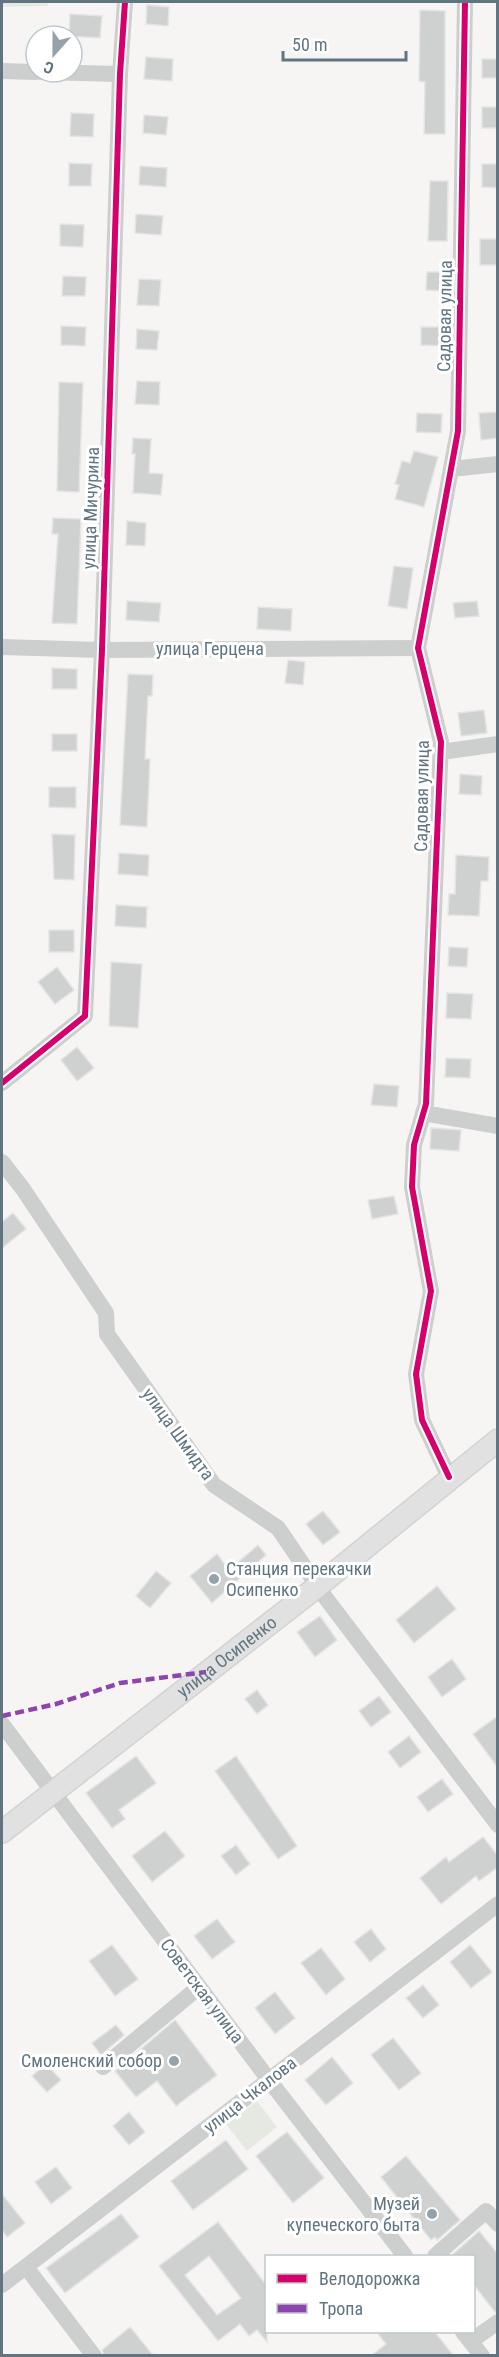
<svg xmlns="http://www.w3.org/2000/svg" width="499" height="2357" font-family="'Roboto Condensed',sans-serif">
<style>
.green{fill:#e6e9e2}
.building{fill:#cfd0d0;stroke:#e5e4e4;stroke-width:1.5;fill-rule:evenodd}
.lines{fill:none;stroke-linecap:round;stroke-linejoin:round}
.major-casing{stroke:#d3d3d3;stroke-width:24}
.minor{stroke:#cdcfcf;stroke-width:16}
.major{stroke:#e1e1e2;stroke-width:21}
.quiet{stroke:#8e44ad;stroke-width:4.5;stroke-dasharray:9 4.5;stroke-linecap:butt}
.cycleway-casing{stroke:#fff;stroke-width:10}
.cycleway{stroke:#d6006c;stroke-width:6}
.poi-dot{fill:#94a2a9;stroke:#fff;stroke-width:2}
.labels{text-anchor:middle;stroke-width:6;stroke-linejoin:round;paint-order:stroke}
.street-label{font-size:18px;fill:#607580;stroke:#fff}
.poi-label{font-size:18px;fill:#607580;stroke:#fff;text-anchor:end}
</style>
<rect width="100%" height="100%" fill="#f6f5f4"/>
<g class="green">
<path d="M2 2H48V6L3 7Z"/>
<path d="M257 2101 277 2127 247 2151 226 2124Z"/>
</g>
<g class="building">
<path d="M147 5 169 7 168 26 146 24Z"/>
<path d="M420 10 445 11V134H424L425 82 419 81Z"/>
<path d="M70 14 102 16 100 38 69 36Z"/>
<path d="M146 57 173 59 172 81 144 79Z"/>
<rect x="482" y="59" width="16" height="19"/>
<rect x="482" y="107" width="16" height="21"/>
<path d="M71 113 94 114 93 137 70 136Z"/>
<path d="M144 115 168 117 166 135 143 133Z"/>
<path d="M69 163 92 164 91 186H69Z"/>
<path d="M482 164H498V188L482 187Z"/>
<path d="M140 166 167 168 166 187 139 185Z"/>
<path d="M430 181H448L447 241H428Z"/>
<path d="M136 214 163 216 161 235 135 233Z"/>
<path d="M60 224 84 225 83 247 60 246Z"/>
<rect x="480" y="239" width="18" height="26"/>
<path d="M427 272H446L445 291 426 290Z"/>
<path d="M63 276 86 277 85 296H62Z"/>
<path d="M139 279 161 280 159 306 137 305Z"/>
<path d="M61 326 86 327 85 346 61 345Z"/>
<path d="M421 327H445V346L421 345Z"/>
<path d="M137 329 159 331 157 350 136 349Z"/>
<path d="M137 381 160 382 159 405 135 404Z"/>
<path d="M59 382 83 383 79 492 57 491Z"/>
<path d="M498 412V438L481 440 479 413Z"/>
<path d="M417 413 442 414 441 433 416 432Z"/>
<path d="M133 438 151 439 149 473 163 474 161 495 133 493 135 454H132Z"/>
<path d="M414 451 438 457 424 507 395 499 399 485 395 484 402 461 410 463Z"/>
<path d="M53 518 81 519 77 624 52 623 58 534H52Z"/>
<path d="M127 521 146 523 145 546 126 545Z"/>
<path d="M394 566 413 568 407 609 388 606Z"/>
<path d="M127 601 161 603 159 622 126 620Z"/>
<path d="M477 601 479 616 455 618 453 603Z"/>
<path d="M258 607 292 609 291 631 257 629Z"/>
<path d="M288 660 305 662 303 685 285 683Z"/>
<path d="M52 668 77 669V689H52Z"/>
<path d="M128 674 153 675 152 696H148L145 759H150L147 827 120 825Z"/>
<path d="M484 710 487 733 461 736 458 713Z"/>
<rect x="52" y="734" width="25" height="17"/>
<path d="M460 774 482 776 481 795 459 794Z"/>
<path d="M49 787H76V808L49 807Z"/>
<path d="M52 834 75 835 74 880 54 879Z"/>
<path d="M119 853 149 855 148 876 118 874Z"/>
<path d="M456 855 489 857 488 881H481L479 916 448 915 449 894H455Z"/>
<path d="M116 905 147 907 146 928 115 926Z"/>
<rect x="49" y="930" width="25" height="22"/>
<path d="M449 947 468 948 467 967 448 966Z"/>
<path d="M111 962 142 964 138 1028 109 1026Z"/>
<path d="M57 967 74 990 55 1004 38 982Z"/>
<path d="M447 993 473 994 471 1019 446 1018Z"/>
<path d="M77 1047 94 1068 77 1081 61 1060Z"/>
<path d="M446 1058 471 1059 470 1078 445 1077Z"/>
<path d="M374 1084 399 1086 397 1107 371 1105Z"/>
<path d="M431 1128 461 1130 459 1151 430 1149Z"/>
<path d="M394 1196 398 1214 372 1219 368 1200Z"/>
<path d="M13 1213 26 1229 2 1248V1222Z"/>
<path d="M323 1511 340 1532 323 1545 306 1524Z"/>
<path d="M258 1545 266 1555 212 1603 190 1576 217 1554 229 1570Z"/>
<path d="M156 1571 171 1583 150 1608 136 1596Z"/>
<path d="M437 1586 456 1609 414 1643 396 1620Z"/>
<path d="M320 1616 337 1640 315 1657 297 1632Z"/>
<path d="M452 1659 466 1679 442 1697 428 1677Z"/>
<path d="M257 1690 268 1705 257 1714 245 1699Z"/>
<path d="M379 1696 391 1712 371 1727 359 1711Z"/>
<path d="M498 1716V1768L473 1734Z"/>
<path d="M409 1736 421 1752 400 1768 388 1752Z"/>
<path d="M136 1756 156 1783 119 1810 125 1819 112 1828 86 1793Z"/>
<path d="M236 1756 297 1846 278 1859 215 1771Z"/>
<path d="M442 1779 453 1794 428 1812 417 1797Z"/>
<path d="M165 1831 185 1856 152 1882 132 1856Z"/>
<path d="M483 1837 498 1856V1867L479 1881 476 1876 441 1904 420 1878 446 1857 449 1862Z"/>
<path d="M236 1845 250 1864 236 1875 221 1856Z"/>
<path d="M217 1919 235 1942 212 1959 194 1936Z"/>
<path d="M371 1929 386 1949 370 1962 354 1942Z"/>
<path d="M112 1945 138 1979 115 1996 89 1961Z"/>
<path d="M470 1945 492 1972 471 1988 450 1962Z"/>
<path d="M321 1948 345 1979 326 1995 301 1963Z"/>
<path d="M423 1985 439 2005 423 2018 406 1998Z"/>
<path d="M275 1992 295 2018 275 2034 255 2008Z"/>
<path d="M175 2020 217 2075 176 2106 157 2081 136 2097 115 2071Z"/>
<path d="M116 2025 124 2035 101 2055 92 2043Z"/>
<path d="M393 2038 421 2073 399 2090 371 2055Z"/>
<path d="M332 2057 353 2083 326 2105 305 2080Z"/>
<path d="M46 2064 61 2080 47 2092 32 2076Z"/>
<path d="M129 2112 145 2132 129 2145 113 2126Z"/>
<path d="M287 2132 324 2178 293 2203 256 2156Z"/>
<path d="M226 2140 248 2169 193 2210 171 2181Z"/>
<path d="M406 2156 460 2220 437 2240 435 2237 431 2240 381 2177Z"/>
<path d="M56 2167 72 2188 51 2204 35 2182Z"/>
<path d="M2 2194 25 2223 7 2237 2 2230Z"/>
<path d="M121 2214 139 2237 65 2293 46 2268Z"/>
<path d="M218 2222 267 2286V2342L257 2330 249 2336 240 2324 218 2341 159 2266ZM209 2256 241 2298 217 2315 185 2275Z"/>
<path d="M479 2231 498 2254V2312H495L474 2285V2256H451Z"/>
<path d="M130 2327 153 2355H104L102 2350Z"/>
<path d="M376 2331H434L453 2355H372L386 2344Z"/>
</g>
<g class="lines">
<g class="major-casing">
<g id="major">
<path id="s1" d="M2 1832 318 1586 498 1440"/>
</g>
</g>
<g class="minor">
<path d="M2 71 36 72"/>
<path d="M41 72 120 74"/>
<path d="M451 469 498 464"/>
<path d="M2 647 102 650 418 648"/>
<path d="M441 752 498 744"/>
<path d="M2 1083 85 1016 102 650 120 74 125 2"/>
<path d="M423 1113 498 1126"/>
<path d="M2 1162 23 1189 106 1313 107 1334 214 1485 278 1528 325 1597 498 1825"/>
<path d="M449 1477 422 1420 416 1374 431 1291 412 1187 414 1145 426 1104 441 742 418 648 458 431 465 2"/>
<path d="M2 1724 269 2080 405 2256"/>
<path d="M103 2067 199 1987"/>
<path d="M435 2256 486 2211 498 2224"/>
<path d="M26 2267 94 2356"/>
<path d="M2 2285 498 1904"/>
<path d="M463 2332 482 2356"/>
<path d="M471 2341 498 2322"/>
</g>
<use href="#major" class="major"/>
<path class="quiet" d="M2 1716 56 1704 120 1683 206 1672"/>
<g class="cycleway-casing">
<g id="cycleway">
<path d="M2 1083 85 1016 102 650 120 74 125 2"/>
<path d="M449 1477 422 1420 416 1374 431 1291 412 1187 414 1145 426 1104 441 742 418 648 458 431 465 2"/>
</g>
</g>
<use href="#cycleway" class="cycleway"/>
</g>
<g class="poi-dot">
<circle cx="214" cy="1579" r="6"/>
<circle cx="174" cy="2061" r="6"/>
<circle cx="432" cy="2214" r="6"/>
</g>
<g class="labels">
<g class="street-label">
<text transform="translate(445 316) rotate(-89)" y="6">Садовая улица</text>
<text transform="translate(91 508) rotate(-88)" y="6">улица Мичурина</text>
<text x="210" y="655">улица Герцена</text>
<text transform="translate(422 796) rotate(-89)" y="6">Садовая улица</text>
<text transform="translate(178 1434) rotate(54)" y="6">улица Шмидта</text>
<text dy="6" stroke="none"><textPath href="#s1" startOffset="285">улица Осипенко</textPath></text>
<text transform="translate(202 1991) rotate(53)" y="6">Советская улица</text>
<text transform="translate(250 2095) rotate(-38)" y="6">улица Чкалова</text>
</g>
<g class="poi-label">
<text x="226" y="1575" text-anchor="start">Станция перекачки<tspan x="226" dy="21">Осипенко</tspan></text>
<text x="162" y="2067">Смоленский собор</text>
<text x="420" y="2210">Музей<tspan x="420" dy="21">купеческого быта</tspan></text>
</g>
</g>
<rect width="499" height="2357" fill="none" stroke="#607580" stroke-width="6"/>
<rect x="265" y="2255" width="210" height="78" fill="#ffffff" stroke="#bfc8cc" stroke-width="1.5"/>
<rect x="277" y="2274" width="30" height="9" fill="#d6006c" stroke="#bfc8cc" stroke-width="1.5"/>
<text x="319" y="2285" font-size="18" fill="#607580">Велодорожка</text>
<rect x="277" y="2304" width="30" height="9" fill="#8e44ad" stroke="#bfc8cc" stroke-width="1.5"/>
<text x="319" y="2315" font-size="18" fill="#607580">Тропа</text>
<g transform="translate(54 54) rotate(201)"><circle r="28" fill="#ffffff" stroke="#bfc8cc" stroke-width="1.5"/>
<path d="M0-4.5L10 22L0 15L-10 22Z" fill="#94a2a9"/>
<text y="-9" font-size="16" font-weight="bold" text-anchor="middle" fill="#607580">С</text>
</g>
<path d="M283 51v9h123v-9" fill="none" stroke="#607580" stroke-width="3"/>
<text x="292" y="51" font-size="18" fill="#607580" stroke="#ffffff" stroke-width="4.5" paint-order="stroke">50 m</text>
</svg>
